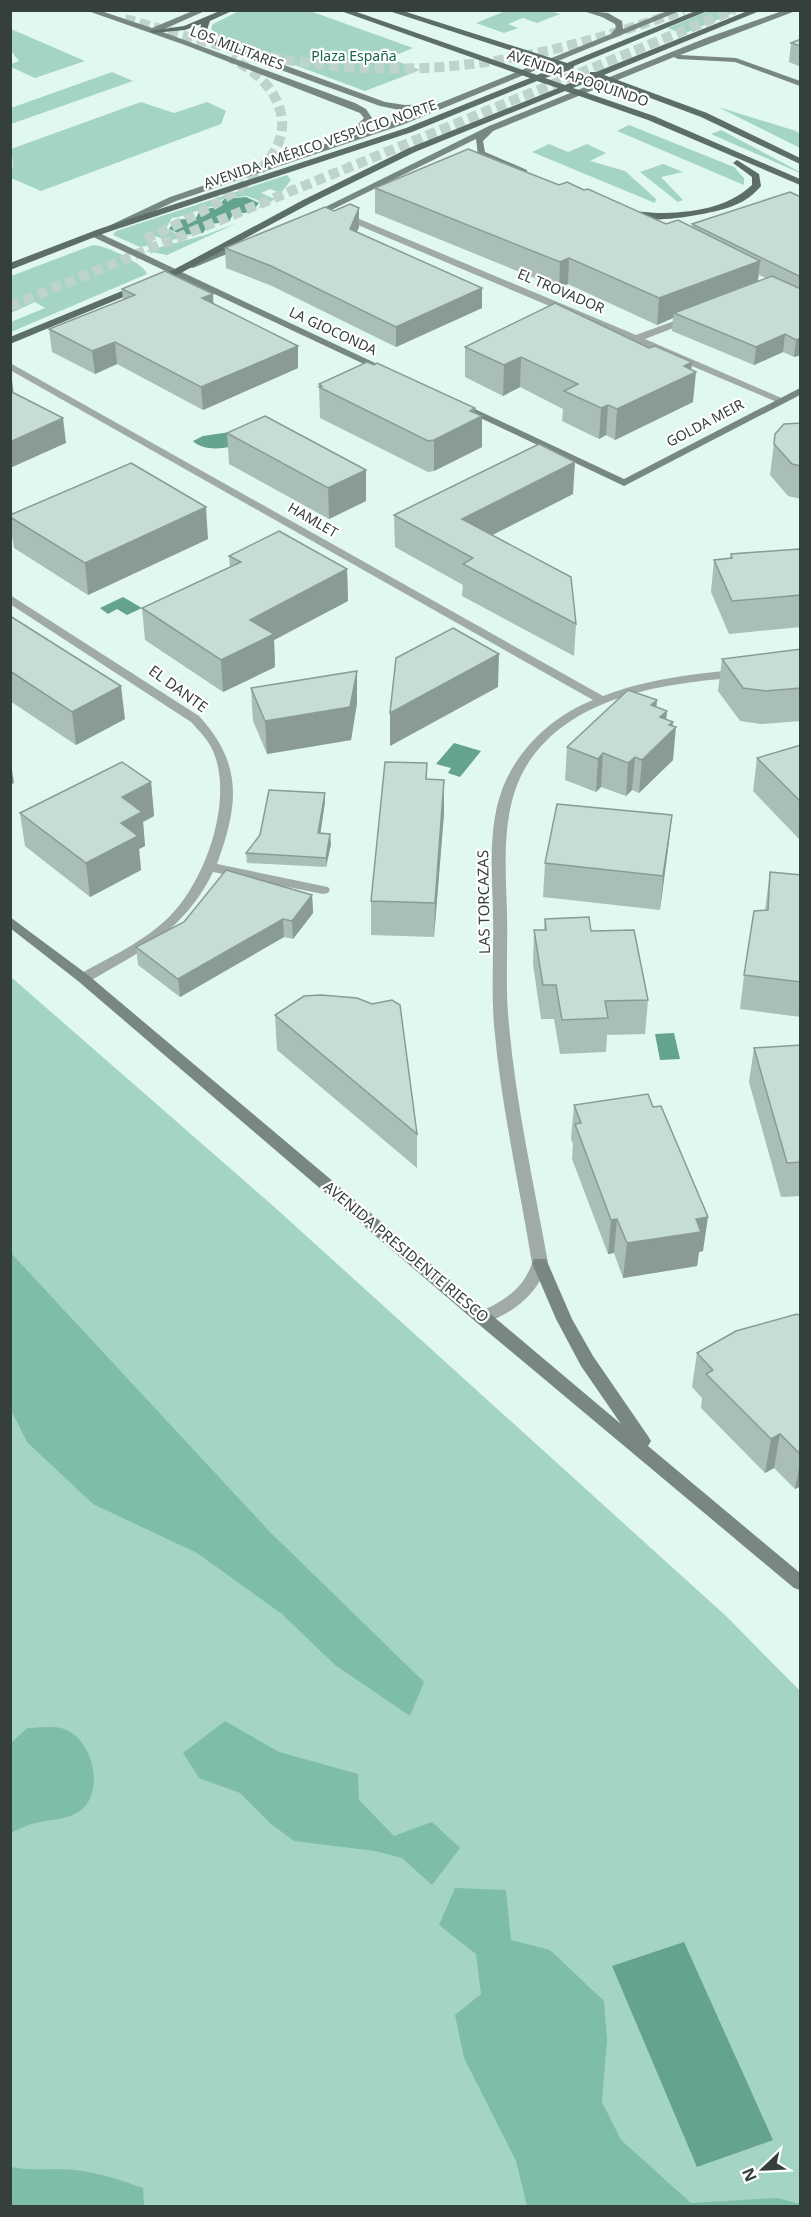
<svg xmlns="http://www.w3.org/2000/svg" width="811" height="2217" font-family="'Noto Sans',sans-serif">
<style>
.green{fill:#a4d5c2}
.forest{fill:#7ebda6}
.water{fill:#64a38c}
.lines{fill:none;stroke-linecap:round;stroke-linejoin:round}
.highway-tunnel{stroke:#bed3ca;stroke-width:10;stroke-dasharray:10 5;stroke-linecap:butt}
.street{fill:#a0aaa6;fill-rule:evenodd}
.secondary{fill:#788781;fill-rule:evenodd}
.primary{fill:#5c6e67;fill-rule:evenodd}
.wall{fill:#a9beb5;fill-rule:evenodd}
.shaded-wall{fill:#8a9b94}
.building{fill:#c5ddd3;stroke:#8a9b94;stroke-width:1.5}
.labels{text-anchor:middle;stroke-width:4.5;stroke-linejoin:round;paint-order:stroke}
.far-street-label{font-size:14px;fill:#353f3b;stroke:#fff}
.far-park-label{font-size:14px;fill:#15644e;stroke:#fff}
.street-label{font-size:15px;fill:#353f3b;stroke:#fff}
</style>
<rect width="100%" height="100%" fill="#e0f8ee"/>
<g class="green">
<path d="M508 10 550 11 560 14 537 23 523 18 508 24 518 28 504 33 476 23Z"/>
<path d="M239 11H310L413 48 389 58 420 70 365 91 216 36 211 28 213 24Z"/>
<path d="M709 11H738L683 34 668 28Z"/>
<path d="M11 29 85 61 35 78 11 67V64L19 61 11 51Z"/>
<path d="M112 72 133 81 11 124V108Z"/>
<path d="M141 102 174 113 207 102 226 111 221 124 41 191 11 178 13 163 11 149Z"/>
<path d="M718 107 796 131 800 134V148Z"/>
<path d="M629 125 734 167 744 178V185L617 131Z"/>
<path d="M721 130 800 172V173L711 134Z"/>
<path d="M549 144 568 152 587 144 606 153 590 161 625 171 656 199 655 203 532 152Z"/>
<path d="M663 164 683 172 661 177 683 200 678 202 640 172Z"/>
<path d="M287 175 291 180 281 193 270 189 261 193 275 199 258 209 262 202 247 196 222 199 216 206C199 208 189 216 172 218L166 228 181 236 193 235 168 241 155 236 146 239 156 244 140 247 113 235 116 231Z"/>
<path d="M237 223 167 255 146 251 205 235Z"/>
<path d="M93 245C105 245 145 264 147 274L11 332V322L45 308 35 302 11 313V276Z"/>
<path d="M11 977 271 1204 726 1616 800 1691V2206H11Z"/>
</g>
<g class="forest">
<path d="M11 1253 270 1532 424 1682 410 1716 335 1665 282 1614 197 1553 93 1504 27 1442 11 1410Z"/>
<path d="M225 1721 279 1752 358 1774 359 1800 394 1836 432 1822 460 1848 432 1885 402 1858 375 1851 294 1841 271 1824 240 1793 199 1778 183 1753Z"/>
<path d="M27 1728C38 1728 54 1725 64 1729 93 1739 105 1791 81 1810 67 1821 48 1819 32 1824 25 1826 17 1830 11 1833V1743Z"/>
<path d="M455 1888 506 1890 511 1940 550 1950 604 2001 607 2040 602 2102 621 2140 691 2203 777 2198 800 2204V2206H527L516 2161 464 2058 455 2015 481 1994 476 1954 439 1925Z"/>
<path d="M11 2167C35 2172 59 2167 82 2171 103 2174 123 2181 143 2188L144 2206H11Z"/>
</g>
<g class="water">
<path d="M246 197 259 203 252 212 233 214 229 222 209 224 203 233 182 235 169 229 175 220 196 218 200 210 218 207 224 199Z"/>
<path d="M237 431 233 446C221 449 203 451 193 441L203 436Z"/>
<path d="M123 597 142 608 127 615 117 609 108 614 100 608Z"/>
<path d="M454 743 481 751 460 777 448 773 451 768 436 764Z"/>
<path d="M674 1033 680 1059 660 1060 655 1034Z"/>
<path d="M684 1942 773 2140 697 2167 612 1966Z"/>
</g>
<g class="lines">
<g class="highway-tunnel">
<path d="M125 19C179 34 233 51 288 60 433 83 548 58 684 10"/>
<path d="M145 239C189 219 294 174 281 114 275 87 255 71 231 58"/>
<path d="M10 306 734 10"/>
</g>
<g class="street">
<path d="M339 213H345L636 335 688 316H694V320L645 339 786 400 777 402 339 217Z"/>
<path d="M10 363 603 696C647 679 694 674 741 669L747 673 741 677C674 683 597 691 546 741 499 787 505 851 507 912 508 950 505 988 509 1025 516 1105 534 1184 548 1263 538 1294 513 1314 482 1324L476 1322 474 1318 476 1314C501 1302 523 1291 532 1263 519 1184 501 1105 494 1025 491 988 494 950 493 912 492 868 487 819 507 778 524 743 557 714 593 700L10 370Z"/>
<path d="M10 595 199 716C244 765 238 806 217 864L323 886 328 887 330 890 328 893 323 894 213 872C190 920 153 946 107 971 98 976 88 984 78 981L76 978 78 975C110 957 144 942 170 916 206 880 234 799 213 751 208 739 199 731 191 722L10 604Z"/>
</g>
<g class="secondary">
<path d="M85 10H98L152 28 195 10H207L160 31 355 103 366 109 372 118 364 128 342 134V130L358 124 364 118 360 113 185 45Z"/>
<path d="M580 10 608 13 622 21 623 29 670 10H682L402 125 176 201 108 232 100 230 170 197 425 110 405 111 380 106 215 46V42H221L385 102 405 105 426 104 430 107 611 34 616 28 615 24 602 17Z"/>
<path d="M785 10H798L680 55 736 58 800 81V86L735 62 678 59 674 57 493 131 483 141 485 152 527 170V174H521L478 155 476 139 315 218 307 216 489 126 706 38Z"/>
<path d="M91 232H97L390 370 381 372 91 236Z"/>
<path d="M243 241 246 242V246L193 268 185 266Z"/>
<path d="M800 388V395L624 486 453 405 462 403 624 479Z"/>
<path d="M10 917 88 975 621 1424 581 1366 556 1319 532 1263 534 1259H546L572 1319 593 1356 648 1436 651 1441 648 1446 800 1573V1590L794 1588 476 1322 78 981 10 928Z"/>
</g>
<g class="primary">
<path d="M222 10H234L210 21 207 30 217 42 216 44H210L200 32 201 24 185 30 153 33 149 31 184 26Z"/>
<path d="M338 10H351L537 75 559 66 386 10H400L567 63 698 10H710L574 66 573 69 545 78 565 85 590 75V72H596L750 10H762L604 75 707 113 800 158V164L701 117 597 78 573 88 654 116 800 179V185L648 120 565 91 415 152 309 204 179 274 10 344V337L173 270 303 200 409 148 558 88 537 81 412 132 105 233 10 270V263L99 229 406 128 530 78Z"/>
<path d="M737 160 759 174 761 186C754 194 746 201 735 205 715 214 643 227 625 214 633 209 648 213 658 213 691 213 728 208 752 185V177L733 163Z"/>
</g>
</g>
<g class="wall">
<path d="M801 39V67L789 62 791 43Z"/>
<path d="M559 185 584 190 666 224 692 227V224L801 197V355L794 357 783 352 754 365 672 331 673 318 657 325 568 284 559 288 375 213V188ZM759 275 766 278 758 281Z"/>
<path d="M359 208V227L357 232 482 288V308L396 347 272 286 226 268 225 248 334 211Z"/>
<path d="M122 289 213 294V304L298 346V368L203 410 117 364 95 374 52 352 49 329 123 300Z"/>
<path d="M465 347 691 370 693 402 615 440 606 435 599 439 562 421 563 409 520 387 503 396 465 377Z"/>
<path d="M319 384 475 408V413L482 416V447L434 471 428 472 320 418Z"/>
<path d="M801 423V499L788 496 770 475 775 434Z"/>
<path d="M227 433 366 470V501L329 519 229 464Z"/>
<path d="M573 494 492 535 576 624 574 656 462 596 463 585 395 547 394 515Z"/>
<path d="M10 515 208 539 88 595 14 548 10 524Z"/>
<path d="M801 551V627L729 634 711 592 714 560 730 558 731 554Z"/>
<path d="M229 556 347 569 348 601 274 640 275 667 223 692 145 640 142 608 230 567Z"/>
<path d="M10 616 125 719 76 745 10 701Z"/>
<path d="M801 649V721L761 724 740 721 718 691 722 659Z"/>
<path d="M357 671V703L351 740 267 754 253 721 251 688Z"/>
<path d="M657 700 656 707 667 711 666 719 672 726 673 760 639 793 632 790 626 796 601 787 596 792 565 780 567 747Z"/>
<path d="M801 745V841L753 791 757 758Z"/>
<path d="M427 763V779L444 813 434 937 371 935V901Z"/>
<path d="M151 782 154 816 143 822 145 846 139 849 141 870 90 897 25 846 20 813Z"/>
<path d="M325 793V802L320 833 331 844 326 867 247 863 246 853Z"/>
<path d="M672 815 668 849 660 910 543 897 545 863Z"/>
<path d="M770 872 801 875V1017L740 1009 744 975 765 910Z"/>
<path d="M312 895 313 913 293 939 284 937 180 997 138 965 136 947Z"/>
<path d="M545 919 591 931 648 1000 645 1034 607 1035 606 1052 560 1054 554 1019H541L533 964 534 930H544Z"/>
<path d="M275 1015 417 1134V1168L277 1050Z"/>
<path d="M801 1045V1196L781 1197 749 1082 754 1048Z"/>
<path d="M574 1105 703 1251 699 1252 697 1266 623 1278 614 1253 608 1254 572 1159 573 1144 571 1139Z"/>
<path d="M801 1317V1486L795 1489 774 1468 765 1473 701 1408 702 1398 692 1387 697 1353Z"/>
</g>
<g class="shaded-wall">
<path d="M359 208V227L350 248V229Z"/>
<path d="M569 258 568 284 559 288 560 262Z"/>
<path d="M760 261 757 287 674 313 673 318 657 325 659 298Z"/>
<path d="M482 288V308L396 347V327Z"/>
<path d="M213 294 214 316 202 298Z"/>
<path d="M785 334 783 352 754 365 756 347Z"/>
<path d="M801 338V355L794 357 796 340Z"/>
<path d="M115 342 117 364 95 374 92 351Z"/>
<path d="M298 346V368L203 410 201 387Z"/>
<path d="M521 357 520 387 503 396 504 365Z"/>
<path d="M692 362 691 374 696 372 693 402 615 440 617 409 684 366Z"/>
<path d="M10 380H12L15 404 10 406Z"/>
<path d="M608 405 606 435 599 439 601 408Z"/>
<path d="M475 408V420L482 416V447L434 471V440L470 411Z"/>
<path d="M63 418 66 443 10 468V442Z"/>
<path d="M575 462 573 494 461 551 462 519Z"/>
<path d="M366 470V501L329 519 328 488Z"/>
<path d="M206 507 208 539 88 595 85 563Z"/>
<path d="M347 569 348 601 274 640 275 667 223 692 221 660 250 620Z"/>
<path d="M499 654 498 687 390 746V713Z"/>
<path d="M357 671V703L351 740 267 754 265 721Z"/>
<path d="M121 686 125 719 76 745 72 712Z"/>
<path d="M657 700 654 733 651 705Z"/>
<path d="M667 711 664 739 669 725 673 722 672 731 676 727 673 760 639 793 642 760 660 717Z"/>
<path d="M603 753 601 787 596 792 598 759Z"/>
<path d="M635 757 632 790 626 796 628 763Z"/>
<path d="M10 764H11L14 783 10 785Z"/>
<path d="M444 780V813L434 937 435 903Z"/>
<path d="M151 782 154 816 143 822 145 846 139 849 141 870 90 897 86 863 121 823 122 797Z"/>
<path d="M325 793V802L319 843 318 833Z"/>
<path d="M672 815 668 849 660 910 663 876Z"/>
<path d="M330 834 331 844 326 867V858Z"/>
<path d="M312 895 313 913 293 939 292 921Z"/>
<path d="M283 919 284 937 180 997 178 979Z"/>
<path d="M708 1217 703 1251 699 1252 697 1266 623 1278 627 1243 696 1219Z"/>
<path d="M617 1219 614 1253 608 1254 611 1220Z"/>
<path d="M780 1434 774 1468 765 1473 771 1439Z"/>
<path d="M801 1458V1486L795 1489Z"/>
</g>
<g class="building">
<path d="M801 39V46L791 43Z"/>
<path d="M468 149 559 185 567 182 584 190 588 189 666 224 678 220 760 261 659 298 569 258 560 262 375 188Z"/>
<path d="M790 192 801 197V277L692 224Z"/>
<path d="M350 204 359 208 350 229 482 288 396 327 271 266 225 248 325 207 334 211Z"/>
<path d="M165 271 213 294 202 298 298 346 201 387 115 342 92 351 49 329 135 295 122 289Z"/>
<path d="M772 276 801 289V338L796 340 785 334 756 347 674 313Z"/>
<path d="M555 303 649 348 655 346 692 362 684 366 696 372 617 409 608 405 601 408 564 391 578 384 521 357 504 365 465 347Z"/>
<path d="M367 362 374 365 377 363 475 408 470 411 482 416 434 440 428 441 319 387 322 386 319 384Z"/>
<path d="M10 391 63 418 10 442Z"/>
<path d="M265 416 366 470 328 488 227 433Z"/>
<path d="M801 423V466L792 464 774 444 775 434 784 424Z"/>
<path d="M539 444 575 462 462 519 571 577 576 624 463 564 473 558 394 515Z"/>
<path d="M131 463 206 507 85 563 10 517V515Z"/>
<path d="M279 531 347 569 250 620 274 634 221 660 142 608 241 562 229 556Z"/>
<path d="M799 549 801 551V595L732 601 714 560 732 558 731 554Z"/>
<path d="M10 616 121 686 72 712 10 671Z"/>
<path d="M453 628 499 654 390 713 396 658Z"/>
<path d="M801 649V688L765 691 743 688 722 659Z"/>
<path d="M357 671 350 707 265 721 251 688Z"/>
<path d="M628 690 657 700 651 705 667 711 660 717 673 722 669 725 676 727 642 760 635 757 628 763 603 753 598 759 567 747Z"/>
<path d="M801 745V802L757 758Z"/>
<path d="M122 762 151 782 122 797 142 812 121 823 138 836 86 863 20 813Z"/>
<path d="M385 762 427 763 426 779 444 780 435 903 371 901Z"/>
<path d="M269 790 325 793 318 833 330 834 326 858 246 853 260 835Z"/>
<path d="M557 804 672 815 663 876 545 863Z"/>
<path d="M226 870 312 895 292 921 283 919 178 979 136 947 184 922Z"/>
<path d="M770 872 801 875V982L744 975 754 911 768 910Z"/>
<path d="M589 917 591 931 634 930 648 1000 605 1001 608 1018 562 1020 556 985H543L534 930H546L545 919Z"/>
<path d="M321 995 357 998 372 1004 392 1000 400 1005 417 1134 275 1015 304 996Z"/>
<path d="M801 1045V1162L787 1163 754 1048Z"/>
<path d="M648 1094 653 1107 661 1106 708 1217 696 1219 701 1232 627 1243 617 1219 611 1220 575 1124 581 1123 574 1105Z"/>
<path d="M797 1314 801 1317V1455L780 1434 771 1439 706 1374 713 1370 697 1353 736 1331Z"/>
</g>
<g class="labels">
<g class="far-street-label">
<text transform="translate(237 48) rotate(21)" y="5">LOS MILITARES</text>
<text transform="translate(578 78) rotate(19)" y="5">AVENIDA APOQUINDO</text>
<text transform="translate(320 144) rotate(-19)" y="5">AVENIDA AMÉRICO VESPUCIO NORTE</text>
<text transform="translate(561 291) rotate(23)" y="5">EL TROVADOR</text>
<text transform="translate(333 331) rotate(25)" y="5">LA GIOCONDA</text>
<text transform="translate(705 423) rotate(-28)" y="5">GOLDA MEIR</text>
<text transform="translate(313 520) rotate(30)" y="5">HAMLET</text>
</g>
<g class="far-park-label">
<text x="354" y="61">Plaza España</text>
</g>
<g class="street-label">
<text transform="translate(178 689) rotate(36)" y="5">EL DANTE</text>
<text transform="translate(484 902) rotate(-91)" y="5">LAS TORCAZAS</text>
<text transform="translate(406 1252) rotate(40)" y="5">AVENIDA PRESIDENTE RIESCO</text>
</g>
</g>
<rect width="811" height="2217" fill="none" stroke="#353f3b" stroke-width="24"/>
<g transform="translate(763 2169) rotate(247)" stroke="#ffffff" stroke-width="4.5" paint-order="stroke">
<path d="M0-4.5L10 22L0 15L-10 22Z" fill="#353f3b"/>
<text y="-9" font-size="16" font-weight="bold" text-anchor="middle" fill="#353f3b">N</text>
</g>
</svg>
